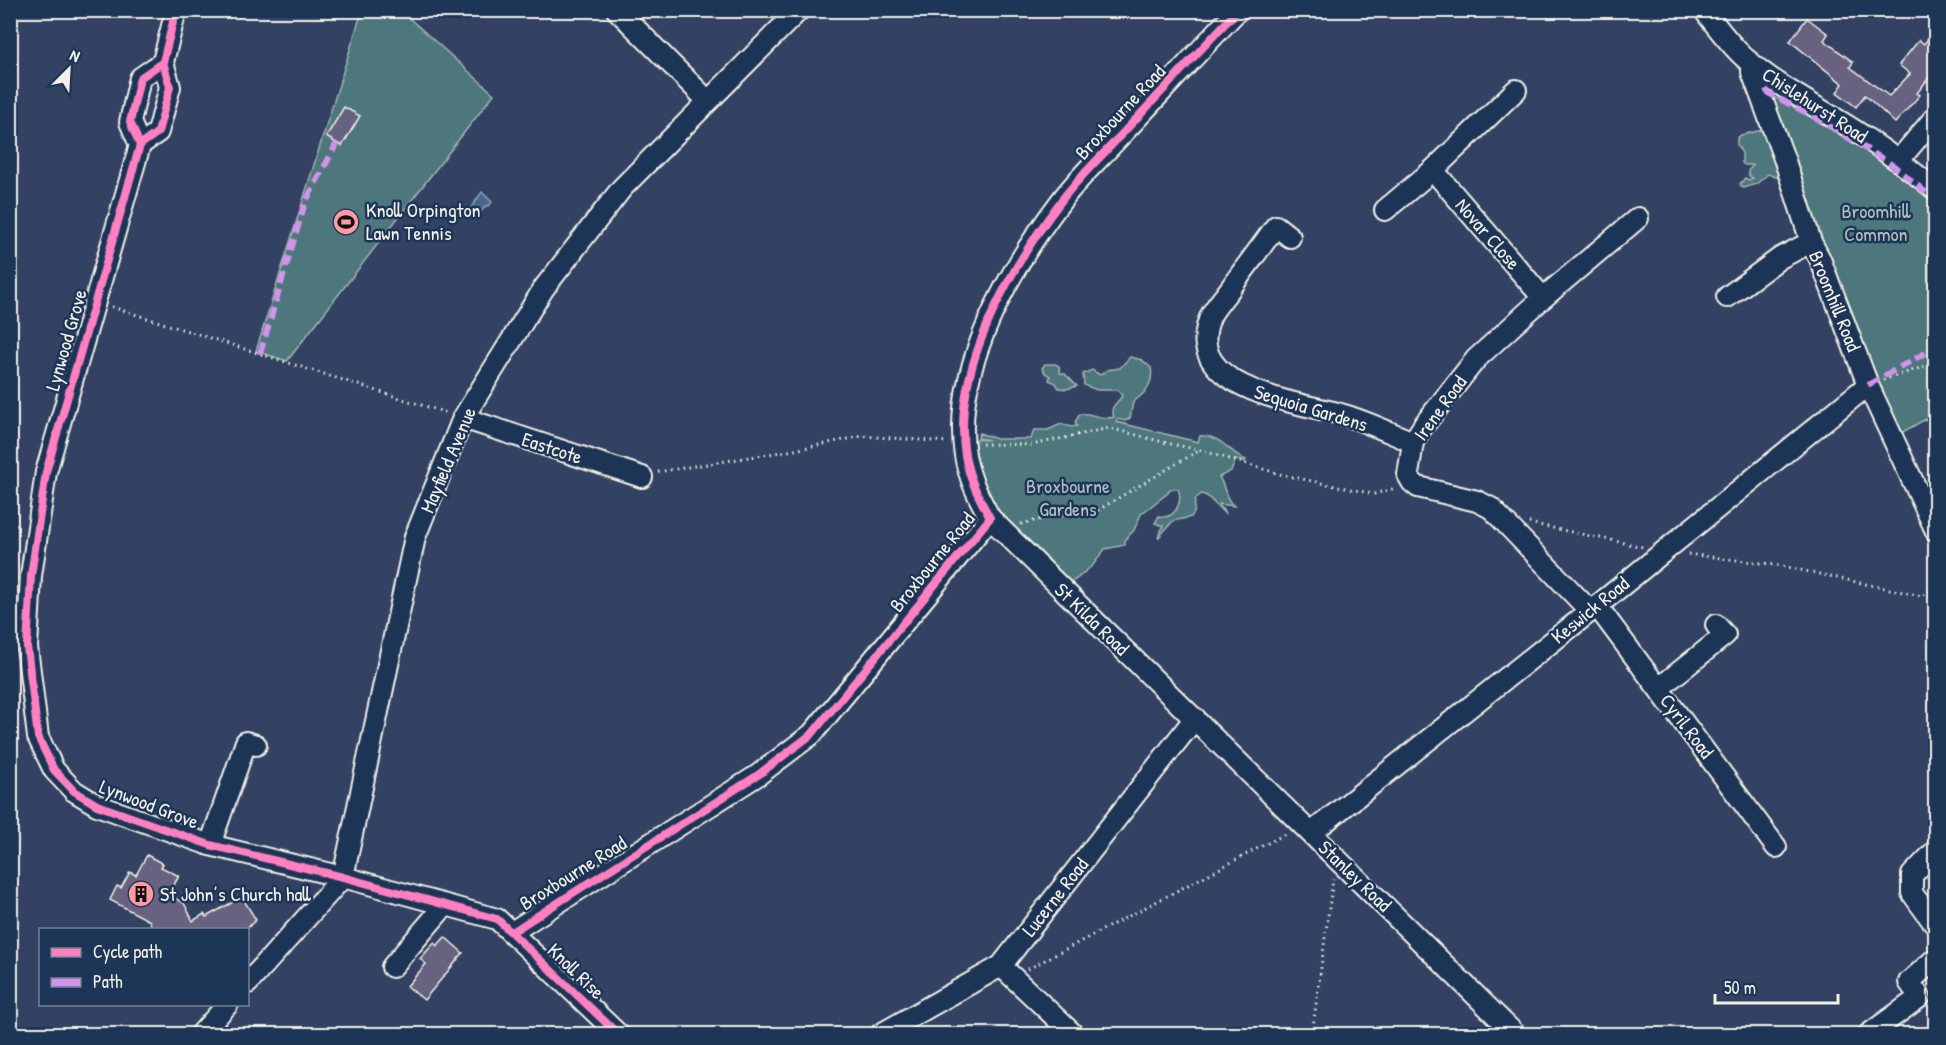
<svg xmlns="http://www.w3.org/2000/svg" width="1946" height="1045" font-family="'Patrick Hand',sans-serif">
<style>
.green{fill:#4e777b;stroke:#a1b4b2;stroke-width:1.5}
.water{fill:#44688c;stroke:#8a9fb1;stroke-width:1.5}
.building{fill:#666280;stroke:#f4f1e8;stroke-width:1.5}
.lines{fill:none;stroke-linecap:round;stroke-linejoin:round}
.minor-casing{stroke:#f4f1e8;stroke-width:24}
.path{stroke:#f4f1e8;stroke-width:3;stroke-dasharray:1.5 4.5;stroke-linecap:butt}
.minor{stroke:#1d3557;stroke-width:20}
.quiet{stroke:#d193ec;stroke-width:6;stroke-dasharray:12 6;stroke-linecap:butt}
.cycleway-casing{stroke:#1d3557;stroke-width:11}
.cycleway{stroke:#ff80c0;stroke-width:8}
.labels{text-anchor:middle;stroke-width:5;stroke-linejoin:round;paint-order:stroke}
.street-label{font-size:20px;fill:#f4f1e8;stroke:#1d3557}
.poi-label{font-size:20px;fill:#f4f1e8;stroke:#1d3557;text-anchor:start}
.park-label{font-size:20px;fill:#b2c0bc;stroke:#1d3557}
</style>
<rect width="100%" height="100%" fill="#334263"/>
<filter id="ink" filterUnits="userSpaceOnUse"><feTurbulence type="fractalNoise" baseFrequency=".0167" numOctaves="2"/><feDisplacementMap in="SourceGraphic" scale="12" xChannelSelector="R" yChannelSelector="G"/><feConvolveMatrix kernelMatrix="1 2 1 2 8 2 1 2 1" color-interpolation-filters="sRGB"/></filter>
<g filter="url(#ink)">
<g class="green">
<path d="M362 11H401L494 94 287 361 256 351Z"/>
<path d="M1769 88 1935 184V414L1901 433 1859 335 1779 174 1778 178 1768 174 1756 184 1743 188 1740 184 1745 178 1749 180 1753 178 1749 176 1748 171 1753 165H1745L1742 163V153L1737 145V138L1741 135 1767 129 1770 95 1787 104 1791 103 1770 92Z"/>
<path d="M1130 357 1142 360 1151 368C1154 383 1145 394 1133 402L1130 418 1125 421 1117 419 1116 422 1198 442 1200 436C1220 434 1230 453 1246 460L1245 462 1236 460 1231 471 1219 477C1226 487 1224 498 1234 506L1219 504 1226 515 1207 496 1201 494 1195 500 1194 513 1191 517 1173 521 1158 538 1163 526 1155 523 1159 516C1174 521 1184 502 1178 489H1170L1168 493 1141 514 1134 530 1125 540V545L1105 549 1093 565 1075 580 1066 583 988 499 980 484 971 439 989 440 978 438 979 433 997 439H1031L1034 430H1048L1061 424 1072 427 1077 426 1075 422 1080 414C1092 412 1102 421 1114 417 1109 404 1116 406 1122 396L1118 390H1097L1084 385 1083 374 1092 370 1100 375 1107 370 1120 368Z"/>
<path d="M1045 364H1055L1059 366 1060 373 1065 374 1077 386 1066 389 1059 388 1056 383 1049 380 1050 376 1045 373 1042 368Z"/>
</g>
<path class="water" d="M482 192 492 202 489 206 487 205 478 215 470 209Z"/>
<g class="building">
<path d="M1807 18 1828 34 1824 40 1853 62 1850 67 1889 96 1910 74 1899 65 1919 40 1924 44 1935 30V70L1917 93 1920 95 1895 123 1865 95 1856 107 1837 92 1843 84 1790 41Z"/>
<path d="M344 107 360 116 342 146 326 137Z"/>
<path d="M147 855 163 864 161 867 179 876 168 895 184 903 193 921 204 914 206 917 242 897 256 920 245 930H152L150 921 110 900 117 886 121 888 130 872 136 875Z"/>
<path d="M445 937 463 953 424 1000 407 986 426 964 420 959 434 943 437 946Z"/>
</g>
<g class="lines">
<g class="minor-casing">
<g id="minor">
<path d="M176 10 163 62 170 87 158 132 140 145 46 472 31 576 27 647 38 737 54 770 74 791 97 805 210 845 343 877 497 919 618 1034"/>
<path d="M617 10 708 101"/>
<path d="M1704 10C1717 27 1730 45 1746 59 1776 85 1812 104 1846 125 1877 144 1907 167 1936 190"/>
<path d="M1753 65 1752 72 1785 161 1811 242 1820 259 1868 385 1936 531"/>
<path d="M1516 90 1433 170 1543 298"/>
<path d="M140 145 130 122 140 78 163 62"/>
<path d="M1899 160 1936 116"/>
<path d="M1385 210 1433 170"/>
<path d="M1290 237 1276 226C1261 247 1245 268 1230 289 1224 297 1216 306 1211 315 1178 390 1300 402 1344 415 1368 422 1390 433 1413 442"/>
<path d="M1727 297 1780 258 1811 242"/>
<path d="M463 418 642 477"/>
<path d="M990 518 1515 1034"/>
<path d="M1597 606 1776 847"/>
<path d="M1590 611 1491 508 1477 501 1418 487 1412 482 1408 475 1413 442 1423 426 1476 359 1543 298 1638 218"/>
<path d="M1659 688 1725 635 1716 625"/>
<path d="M1311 833 1597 606 1868 385"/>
<path d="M210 845 246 742 256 745"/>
<path d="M1936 850 1912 875V893L1936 926"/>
<path d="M512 932 758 775 812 734 990 518C979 498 969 479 965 455 951 369 1011 267 1061 201 1078 178 1100 158 1119 137 1159 95 1198 52 1238 10"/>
<path d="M1001 966 1073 1034"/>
<path d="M392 967 445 905"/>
<path d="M248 983 343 877 415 537 463 418 544 288 622 188 799 10"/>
<path d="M201 1034 228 1004"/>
<path d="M881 1034 1001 966 1195 718"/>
<path d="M1869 1034 1920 997 1909 982 1936 958"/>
</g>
</g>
<g class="path">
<path d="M112 307 447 413"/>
<path d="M1883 380 1936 363"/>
<path d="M982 444 1032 445 1109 428 1167 443 1200 450 1283 475 1374 494 1396 488"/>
<path d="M658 472 794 450 863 436 948 442"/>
<path d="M1529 523 1643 547"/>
<path d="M10 524 21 526"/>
<path d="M1021 524 1060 515 1098 510 1200 450"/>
<path d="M1688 554 1777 565 1922 596 1936 587"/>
<path d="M1028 969 1287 833"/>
<path d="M1312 1034 1333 879"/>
</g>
<use href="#minor" class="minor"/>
<g class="quiet">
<path d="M1766 89 1768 93 1813 116 1894 166 1936 201"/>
<path d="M260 354 305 203 337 143"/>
<path d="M1868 385 1936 347"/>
</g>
<g class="cycleway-casing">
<g id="cycleway">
<path d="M176 10 163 62 170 87 158 132 140 145 46 472 31 576 27 647 38 737 54 770 74 791 97 805 210 845 343 877 497 919 618 1034"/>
<path d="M140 145 130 122 140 78 163 62"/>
<path d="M512 932 758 775 812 734 990 518C979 498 969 479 965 455 951 369 1011 267 1061 201 1078 178 1100 158 1119 137 1159 95 1198 52 1238 10"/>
</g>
</g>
<use href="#cycleway" class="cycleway"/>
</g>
</g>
<defs>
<g id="stadium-disc" transform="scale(1.35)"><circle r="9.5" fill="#ff9aa2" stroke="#1d3557"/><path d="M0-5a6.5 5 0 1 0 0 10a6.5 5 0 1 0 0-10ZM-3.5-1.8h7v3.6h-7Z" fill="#111"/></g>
<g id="building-disc" transform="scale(1.35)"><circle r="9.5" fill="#ff9aa2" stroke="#1d3557"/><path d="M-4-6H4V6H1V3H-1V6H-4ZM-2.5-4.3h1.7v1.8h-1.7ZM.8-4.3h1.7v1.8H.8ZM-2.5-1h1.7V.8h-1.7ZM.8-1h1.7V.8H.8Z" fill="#111"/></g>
</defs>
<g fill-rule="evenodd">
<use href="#stadium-disc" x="346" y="222"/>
<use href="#building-disc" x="141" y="894"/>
</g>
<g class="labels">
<g class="street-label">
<text transform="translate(1815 105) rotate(33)" y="7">Chislehurst Road</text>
<text transform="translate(1120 112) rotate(-47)" y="7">Broxbourne Road</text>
<text transform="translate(1488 234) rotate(49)" y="7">Novar Close</text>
<text transform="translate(1835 301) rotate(68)" y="7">Broomhill Road</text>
<text transform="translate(66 340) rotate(-74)" y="7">Lynwood Grove</text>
<text transform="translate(1311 408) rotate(17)" y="7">Sequoia Gardens</text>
<text transform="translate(1440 408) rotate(-54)" y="7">Irene Road</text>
<text transform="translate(552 448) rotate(18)" y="7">Eastcote</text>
<text transform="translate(448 460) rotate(-67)" y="7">Mayfield Avenue</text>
<text transform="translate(932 562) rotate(-51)" y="7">Broxbourne Road</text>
<text transform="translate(1590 610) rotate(-39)" y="7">Keswick Road</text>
<text transform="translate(1092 619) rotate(44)" y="7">St Kilda Road</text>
<text transform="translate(1687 726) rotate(53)" y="7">Cyril Road</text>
<text transform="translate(149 804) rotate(21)" y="7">Lynwood Grove</text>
<text transform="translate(573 873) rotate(-32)" y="7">Broxbourne Road</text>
<text transform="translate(1355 876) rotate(44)" y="7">Stanley Road</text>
<text transform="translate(1055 897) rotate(-52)" y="7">Lucerne Road</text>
<text transform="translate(576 971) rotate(44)" y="7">Knoll Rise</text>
</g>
<g class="poi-label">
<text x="366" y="217">Knoll Orpington<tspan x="366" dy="23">Lawn Tennis</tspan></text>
<text x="160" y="901">St John’s Church hall</text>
</g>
<g class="park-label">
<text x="1876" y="218">Broomhill<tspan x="1876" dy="23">Common</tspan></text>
<text x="1068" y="493">Broxbourne<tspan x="1068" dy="23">Gardens</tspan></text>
</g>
</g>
<rect width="1946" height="1045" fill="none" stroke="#1d3557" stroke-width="36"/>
<rect x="18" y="18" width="1910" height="1009" fill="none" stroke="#f4f1e8" stroke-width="2" filter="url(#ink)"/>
<rect x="39" y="928" width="210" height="78" fill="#1d3557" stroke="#738091" stroke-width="1.5"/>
<rect x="51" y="948" width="30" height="9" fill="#ff80c0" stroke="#738091" stroke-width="1.5"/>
<text x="93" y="958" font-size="18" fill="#f4f1e8">Cycle path</text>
<rect x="51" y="978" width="30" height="9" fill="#d193ec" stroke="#738091" stroke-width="1.5"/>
<text x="93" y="988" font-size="18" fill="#f4f1e8">Path</text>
<g transform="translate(69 69) rotate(24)" stroke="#1d3557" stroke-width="4.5" paint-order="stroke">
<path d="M0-4.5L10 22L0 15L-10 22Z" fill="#f4f1e8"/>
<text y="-9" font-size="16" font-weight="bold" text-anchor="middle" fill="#f4f1e8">N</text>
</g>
<path d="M1715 994v9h123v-9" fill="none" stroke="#f4f1e8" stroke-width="3"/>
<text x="1724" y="994" font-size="18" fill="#f4f1e8" stroke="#1d3557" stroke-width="4.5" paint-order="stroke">50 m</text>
</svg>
